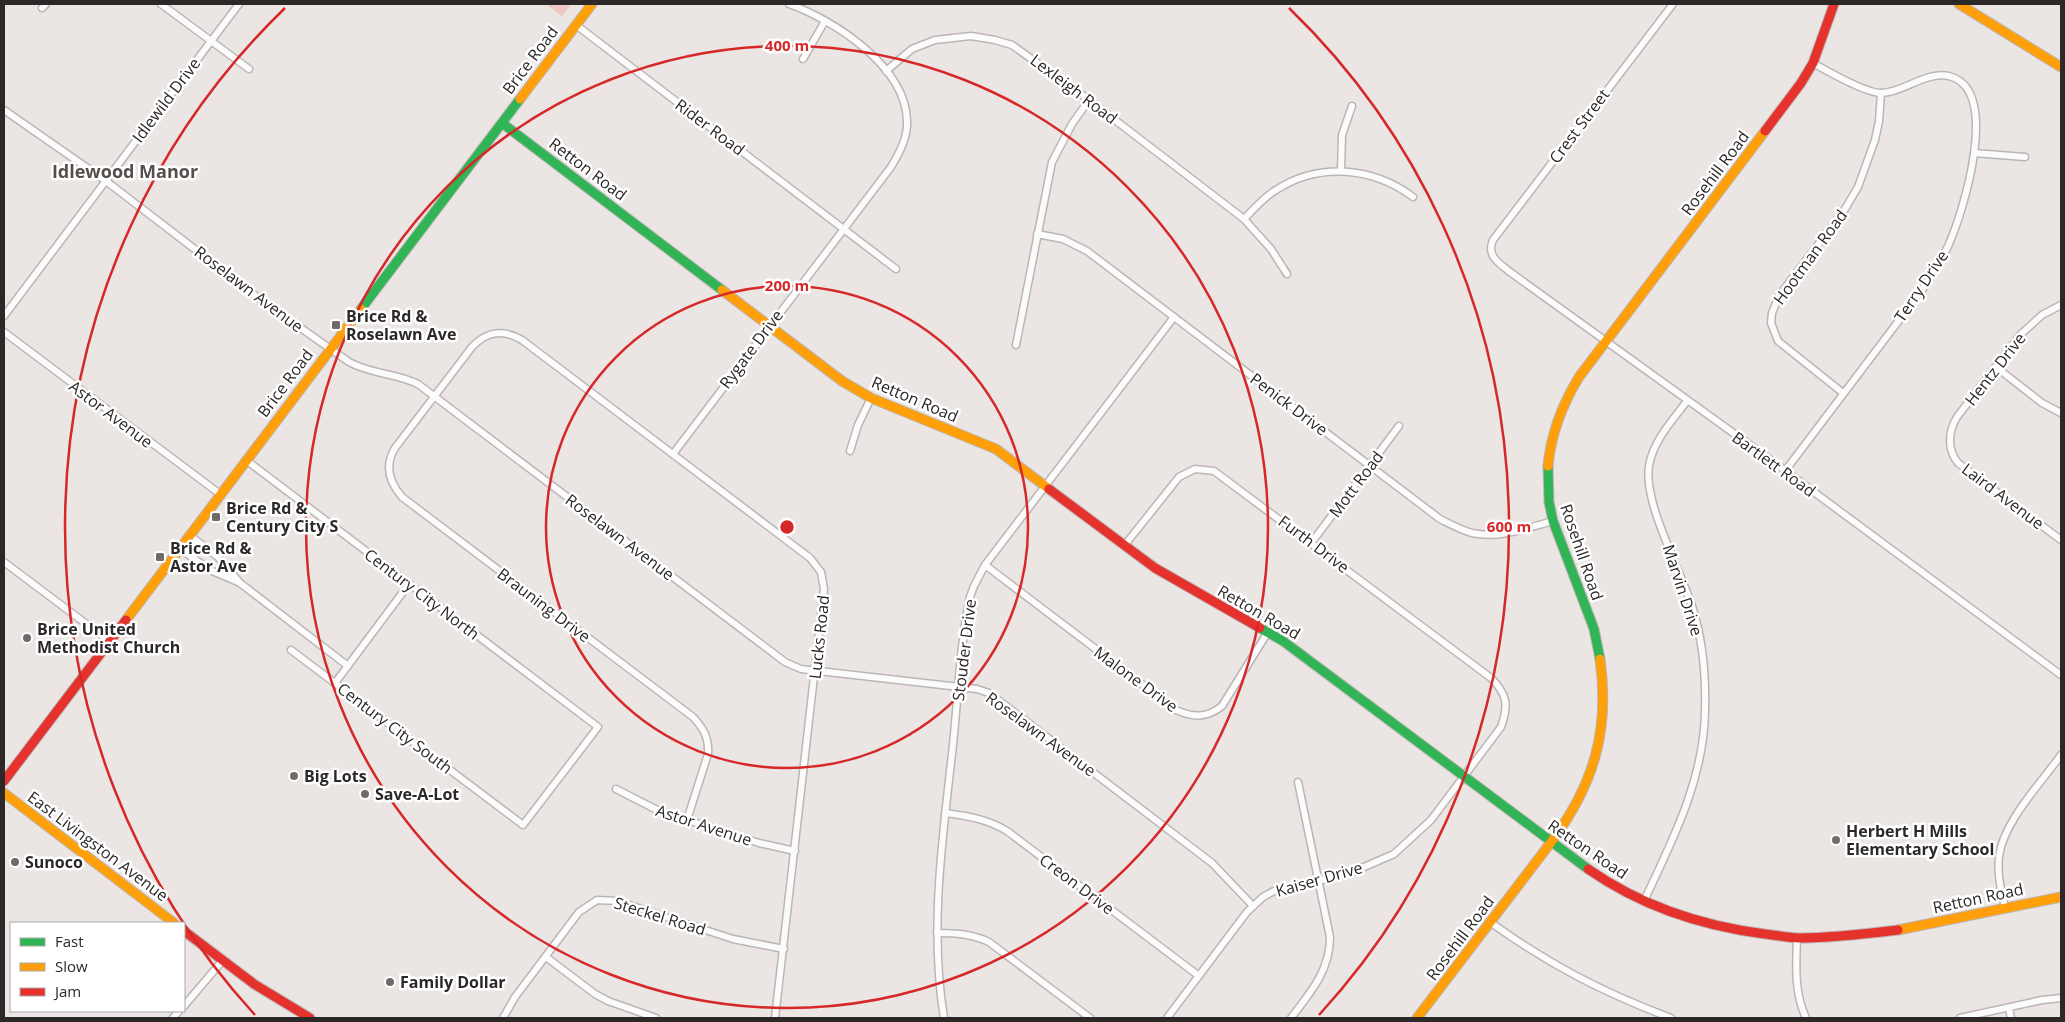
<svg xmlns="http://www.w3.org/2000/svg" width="2065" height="1022" font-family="'Open Sans',sans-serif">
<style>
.green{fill:#efc8c3}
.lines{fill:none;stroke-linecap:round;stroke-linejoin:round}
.street-casing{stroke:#bbb6b5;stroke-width:9}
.fast-casing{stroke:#bbb6b5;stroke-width:11}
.slow-casing{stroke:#bbb6b5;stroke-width:11}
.jam-casing{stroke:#bbb6b5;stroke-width:11}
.street{stroke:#fcfbfb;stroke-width:6}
.fast{stroke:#30b455;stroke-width:9}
.slow{stroke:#ff9f0a;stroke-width:9}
.jam{stroke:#e5322d;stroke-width:9}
.ring{fill:none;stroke:#d62828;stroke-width:2.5}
.poi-dot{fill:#706a6a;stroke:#fff;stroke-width:2}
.labels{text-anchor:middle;stroke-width:5;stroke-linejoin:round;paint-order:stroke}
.street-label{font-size:16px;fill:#2d2828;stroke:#fff}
.poi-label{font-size:16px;font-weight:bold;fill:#2d2828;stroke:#fff;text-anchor:start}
.neighbourhood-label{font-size:18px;font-weight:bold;fill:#564d4c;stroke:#fff}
.centre{fill:#d62828;stroke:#fff;stroke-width:2.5}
.ring-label{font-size:15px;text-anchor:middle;font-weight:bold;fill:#d62828;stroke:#fff;stroke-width:5;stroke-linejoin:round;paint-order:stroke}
</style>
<rect width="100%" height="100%" fill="#ebe5e4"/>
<path class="green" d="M546 4H572L562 16Z"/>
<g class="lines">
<g class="street-casing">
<g id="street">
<path d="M161 4 249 69"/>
<path d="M1673 4 1493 240C1486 256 1499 263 1510 272L1768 458 2061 675"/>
<path d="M42 8 46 4"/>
<path d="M576 25 896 269"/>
<path d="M803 59 825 21"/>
<path d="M886 71 912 49 935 40 971 36 995 40 1012 45 1089 100 1244 219 1271 249 1287 274"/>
<path d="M4 110 106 181 261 300 349 362C370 374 396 373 418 384L785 662 801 669 977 689 989 693 1212 863 1253 906"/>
<path d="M1974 153 2025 157"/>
<path d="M1341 171 1342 135 1352 106"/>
<path d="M1244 219C1254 209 1264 197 1276 190 1319 162 1373 167 1413 197"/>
<path d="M1037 234 1063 239 1087 251 1440 519C1450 524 1461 530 1472 533 1500 539 1527 528 1553 521"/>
<path d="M2061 305 2042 315 2020 335 1957 417C1948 432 1947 449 1958 463L2061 540"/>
<path d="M4 316 239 4"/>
<path d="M4 332 220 494"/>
<path d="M1016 345 1052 162 1072 124 1089 100"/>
<path d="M1996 367 2042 403 2061 413"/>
<path d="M1843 393 1778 341 1771 323 1772 313 1779 296 1845 209 1858 187 1875 140 1879 121 1881 93"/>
<path d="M850 451 858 425 871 398"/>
<path d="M673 454 891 167C900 152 908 137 907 120 905 66 834 20 789 4"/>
<path d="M246 460 598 727 523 825 291 650"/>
<path d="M1785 471 1922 290C1932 275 1942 260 1949 244 1963 212 2002 89 1949 76 1926 71 1904 92 1882 93 1867 94 1827 71 1813 63"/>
<path d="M189 535 218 557 240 583 348 666"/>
<path d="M1312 542 1399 426"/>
<path d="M1124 546 1179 477 1195 469 1214 471 1491 678C1507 694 1509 705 1501 727L1431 820 1394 854 1348 874 1274 891 1263 897 1247 912 1167 1018"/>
<path d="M179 548 210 570 238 582"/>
<path d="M4 562 109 641"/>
<path d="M985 565 1176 710C1194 718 1207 718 1222 706L1268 632"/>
<path d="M335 683 409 584"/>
<path d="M616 789 659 811 759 843 795 851"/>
<path d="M945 813C968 816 987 819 1007 831L1199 976"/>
<path d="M687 820 708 754C709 738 704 729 693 717L402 497C389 482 384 466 395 448L472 347C487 331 503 329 522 340L810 558 821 572 824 589 775 1018"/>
<path d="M1644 901C1672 841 1704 780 1705 711 1706 676 1703 640 1692 606 1680 569 1643 502 1649 466 1653 441 1672 421 1687 401"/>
<path d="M2005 907C2001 891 1997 874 1999 857 2003 822 2041 783 2061 755"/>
<path d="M1490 922C1550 965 1602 992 1671 1018"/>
<path d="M937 933C956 933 972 934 989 942L1090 1018"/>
<path d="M1797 938C1796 966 1794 992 1806 1018"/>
<path d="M546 957 595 994 608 1001 656 1018"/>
<path d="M184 1006 223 960"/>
<path d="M2009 1008 2011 1018"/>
<path d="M173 1018 179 1011"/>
<path d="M503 1018 515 997 579 912 597 900 617 901 733 939 784 949"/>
<path d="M944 1018C929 927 943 835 953 745 958 696 960 645 970 597L974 586 985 565 1174 317"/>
<path d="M1291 1018C1310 993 1330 971 1330 937L1298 782"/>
<path d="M1960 1018 2042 1000 2061 998"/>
</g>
</g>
<g class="fast-casing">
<g id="fast">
<path d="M502 123 722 290"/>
<path d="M361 309 520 99"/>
<path d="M1548 466 1549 502 1553 521 1594 629 1600 659"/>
<path d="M1260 628 1283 641 1588 869"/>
</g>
</g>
<g class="slow-casing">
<g id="slow">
<path d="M1959 4 2061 67"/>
<path d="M520 99 592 4"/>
<path d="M722 290 842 381 871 398 996 449 1049 489"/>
<path d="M1548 466C1551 433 1562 405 1579 377L1765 131"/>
<path d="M126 620 361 309"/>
<path d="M4 793 174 923"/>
<path d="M1898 930 2061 897"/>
<path d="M1417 1018 1552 841C1594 784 1610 730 1600 659"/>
</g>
</g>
<g class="jam-casing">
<g id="jam">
<path d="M1765 131 1801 83 1813 63 1834 4"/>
<path d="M1049 489 1155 568 1260 628"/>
<path d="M4 781 126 620"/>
<path d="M1588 869C1641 906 1702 926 1765 934 1776 935 1788 938 1799 938 1832 938 1865 934 1898 930"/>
<path d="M184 931 254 984 310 1018"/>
</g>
</g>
<use href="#street" class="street"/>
<use href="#fast" class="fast"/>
<use href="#slow" class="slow"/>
<use href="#jam" class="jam"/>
</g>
<g class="ring">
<circle cx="787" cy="527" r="241"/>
<circle cx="787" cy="527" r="481"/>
<path d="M255 1015A722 722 0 0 1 285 8M1289 8A722 722 0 0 1 1319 1015"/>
</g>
<g class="poi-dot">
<rect x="331" y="320" width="10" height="10" rx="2.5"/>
<rect x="211" y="512" width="10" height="10" rx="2.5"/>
<rect x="155" y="552" width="10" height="10" rx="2.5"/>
<circle cx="27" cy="638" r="5"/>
<circle cx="294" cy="776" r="5"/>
<circle cx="365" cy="794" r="5"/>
<circle cx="1836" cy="840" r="5"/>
<circle cx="15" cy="862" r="5"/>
<circle cx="390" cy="982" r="5"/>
</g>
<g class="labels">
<g class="street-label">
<text transform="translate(530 60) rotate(-53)" y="6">Brice Road</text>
<text transform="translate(1074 89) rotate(37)" y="6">Lexleigh Road</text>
<text transform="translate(166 100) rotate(-53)" y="6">Idlewild Drive</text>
<text transform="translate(1579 126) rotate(-53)" y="6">Crest Street</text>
<text transform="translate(710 127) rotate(37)" y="6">Rider Road</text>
<text transform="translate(588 169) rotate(37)" y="6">Retton Road</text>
<text transform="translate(1715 173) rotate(-53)" y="6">Rosehill Road</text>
<text transform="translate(1810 257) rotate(-54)" y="6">Hootman Road</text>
<text transform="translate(1921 286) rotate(-56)" y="6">Terry Drive</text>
<text transform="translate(249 289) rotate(37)" y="6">Roselawn Avenue</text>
<text transform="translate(751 349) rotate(-53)" y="6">Rygate Drive</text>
<text transform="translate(1995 369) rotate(-52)" y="6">Hentz Drive</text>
<text transform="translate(285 383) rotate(-53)" y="6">Brice Road</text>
<text transform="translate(915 399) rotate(23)" y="6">Retton Road</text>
<text transform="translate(1289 404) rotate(37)" y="6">Penick Drive</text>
<text transform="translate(111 414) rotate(37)" y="6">Astor Avenue</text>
<text transform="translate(1774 464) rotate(36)" y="6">Bartlett Road</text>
<text transform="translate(1356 484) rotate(-53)" y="6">Mott Road</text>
<text transform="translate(2003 496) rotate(37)" y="6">Laird Avenue</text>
<text transform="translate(620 537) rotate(37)" y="6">Roselawn Avenue</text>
<text transform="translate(1314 544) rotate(37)" y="6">Furth Drive</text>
<text transform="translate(1582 552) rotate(71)" y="6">Rosehill Road</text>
<text transform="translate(1683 590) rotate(72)" y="6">Marvin Drive</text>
<text transform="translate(422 594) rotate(37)" y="6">Century City North</text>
<text transform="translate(544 605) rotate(37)" y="6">Brauning Drive</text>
<text transform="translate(1259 612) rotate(30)" y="6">Retton Road</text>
<text transform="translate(819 637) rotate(-84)" y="6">Lucks Road</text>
<text transform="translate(964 650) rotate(-83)" y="6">Stouder Drive</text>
<text transform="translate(1136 679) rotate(36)" y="6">Malone Drive</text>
<text transform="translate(395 728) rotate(37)" y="6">Century City South</text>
<text transform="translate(1041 734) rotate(36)" y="6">Roselawn Avenue</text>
<text transform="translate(704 825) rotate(18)" y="6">Astor Avenue</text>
<text transform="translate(98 846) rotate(37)" y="6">East Livingston Avenue</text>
<text transform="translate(1588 849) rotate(34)" y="6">Retton Road</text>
<text transform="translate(1319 879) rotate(-16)" y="6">Kaiser Drive</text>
<text transform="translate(1077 884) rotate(37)" y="6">Creon Drive</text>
<text transform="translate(1978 898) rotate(-12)" y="6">Retton Road</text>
<text transform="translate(660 916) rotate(17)" y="6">Steckel Road</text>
<text transform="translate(1460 938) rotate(-53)" y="6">Rosehill Road</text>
</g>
<g class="poi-label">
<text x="346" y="322">Brice Rd &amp;<tspan x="346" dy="18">Roselawn Ave</tspan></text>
<text x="226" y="514">Brice Rd &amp;<tspan x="226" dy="18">Century City S</tspan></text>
<text x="170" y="554">Brice Rd &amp;<tspan x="170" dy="18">Astor Ave</tspan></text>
<text x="37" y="635">Brice United<tspan x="37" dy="18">Methodist Church</tspan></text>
<text x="304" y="782">Big Lots</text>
<text x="375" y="800">Save-A-Lot</text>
<text x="1846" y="837">Herbert H Mills<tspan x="1846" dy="18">Elementary School</tspan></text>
<text x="25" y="868">Sunoco</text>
<text x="400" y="988">Family Dollar</text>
</g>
<g class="neighbourhood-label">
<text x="125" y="178">Idlewood Manor</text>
</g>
</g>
<circle cx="787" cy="527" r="8" class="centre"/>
<g class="ring-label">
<text x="787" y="51">400 m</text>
<text x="787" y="291">200 m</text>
<text x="1509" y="532">600 m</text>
</g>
<rect width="2065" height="1022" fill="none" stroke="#2d2828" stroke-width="10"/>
<rect x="10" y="922" width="175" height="90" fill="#ffffff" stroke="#aba9a9"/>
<rect x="20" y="938" width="25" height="8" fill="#30b455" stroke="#aba9a9"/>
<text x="55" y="947" font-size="15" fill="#2d2828">Fast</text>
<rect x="20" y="963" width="25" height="8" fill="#ff9f0a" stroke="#aba9a9"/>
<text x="55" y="972" font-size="15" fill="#2d2828">Slow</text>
<rect x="20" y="988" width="25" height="8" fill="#e5322d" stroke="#aba9a9"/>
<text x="55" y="997" font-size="15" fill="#2d2828">Jam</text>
</svg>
